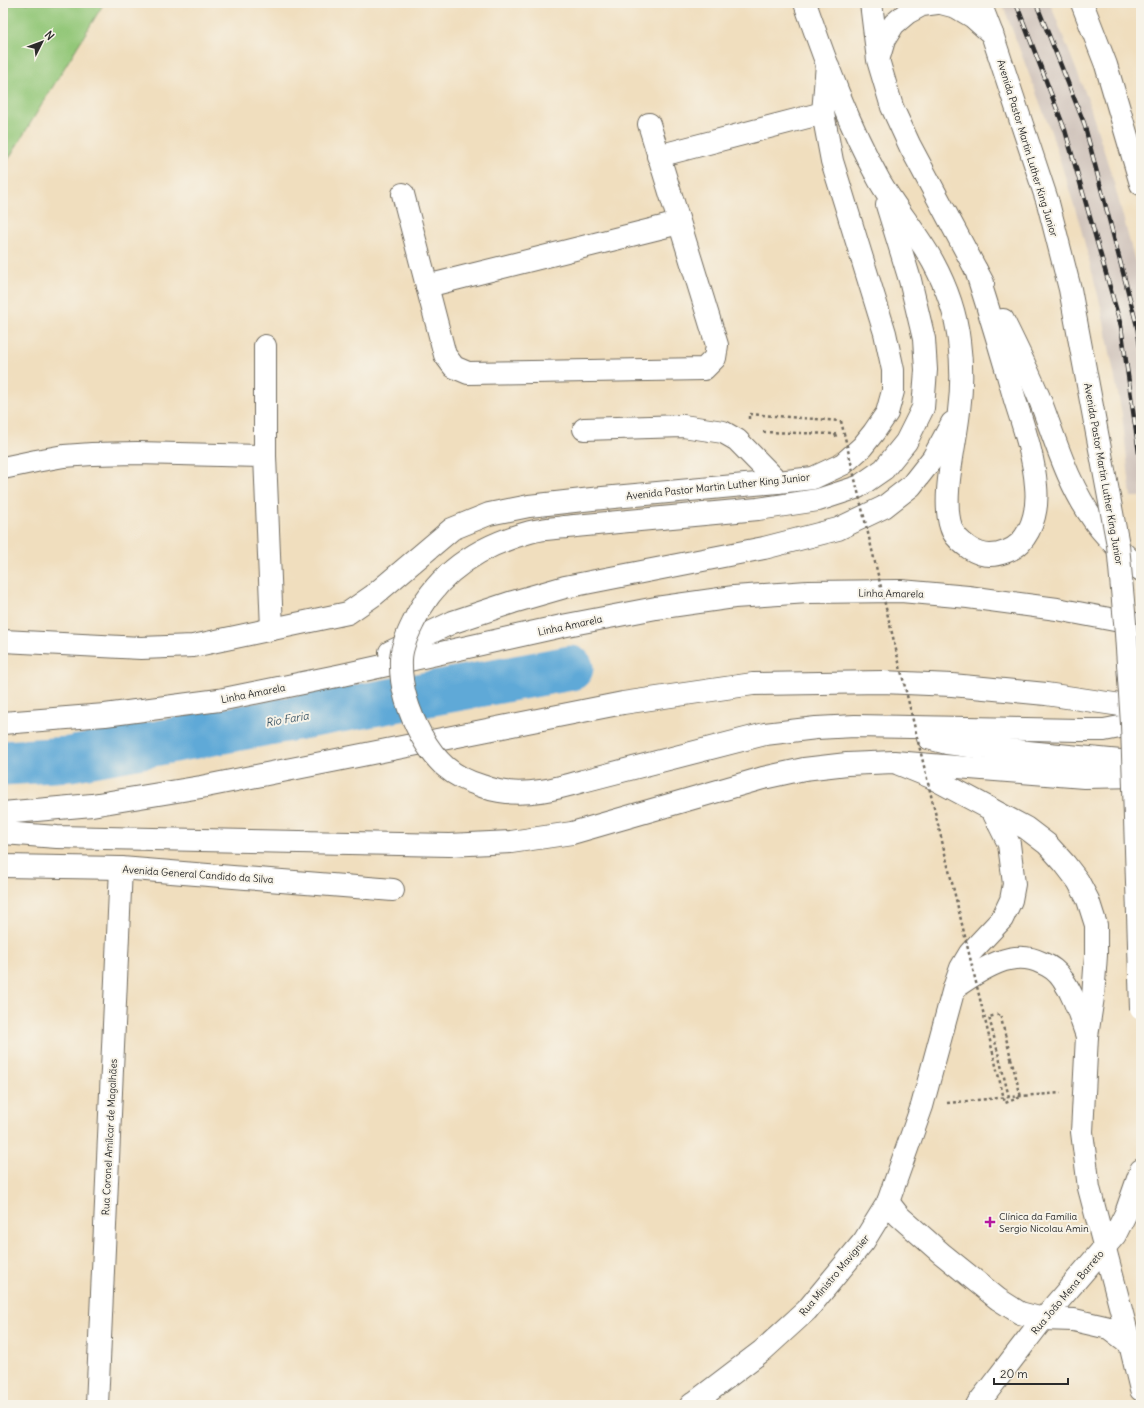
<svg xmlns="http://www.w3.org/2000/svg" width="1144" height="1408" font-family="Delius,sans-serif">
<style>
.industrial{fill:#cec1b9}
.green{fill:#93c778;stroke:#5f7952}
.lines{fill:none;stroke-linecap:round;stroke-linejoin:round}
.river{stroke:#5fa9d7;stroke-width:45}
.minor-casing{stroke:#706a5e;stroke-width:24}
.primary-casing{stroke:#706a5e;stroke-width:24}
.motorway-casing{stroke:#706a5e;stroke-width:24}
.path{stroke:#706a5e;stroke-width:2.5;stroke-dasharray:3 3;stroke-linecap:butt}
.minor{stroke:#fff;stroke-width:22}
.primary{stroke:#fff;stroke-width:22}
.motorway{stroke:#fff;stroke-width:22}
.rail-casing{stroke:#2b2b2b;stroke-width:4.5}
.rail{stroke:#f7f3e8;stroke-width:3;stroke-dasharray:9;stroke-linecap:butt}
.primary-bridge-casing{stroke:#706a5e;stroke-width:24;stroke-linecap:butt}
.motorway-bridge-casing{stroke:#706a5e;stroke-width:24;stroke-linecap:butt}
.path-bridge{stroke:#706a5e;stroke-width:2.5;stroke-dasharray:3 3;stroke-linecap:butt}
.primary-bridge{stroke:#fff;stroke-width:22}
.motorway-bridge{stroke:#fff;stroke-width:22}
.poi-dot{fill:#b5179e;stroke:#f7f3e8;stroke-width:1.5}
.labels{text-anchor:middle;stroke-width:4;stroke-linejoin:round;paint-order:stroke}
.street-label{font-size:10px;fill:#2b2b2b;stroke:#f7f3e8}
.poi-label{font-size:10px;fill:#2b2b2b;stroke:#f7f3e8;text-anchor:start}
.water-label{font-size:11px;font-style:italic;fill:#3d5767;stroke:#f7f3e8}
</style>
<rect width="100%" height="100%" fill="#f7f3e8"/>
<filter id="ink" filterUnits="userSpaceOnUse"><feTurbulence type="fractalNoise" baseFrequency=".025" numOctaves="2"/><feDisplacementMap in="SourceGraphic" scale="8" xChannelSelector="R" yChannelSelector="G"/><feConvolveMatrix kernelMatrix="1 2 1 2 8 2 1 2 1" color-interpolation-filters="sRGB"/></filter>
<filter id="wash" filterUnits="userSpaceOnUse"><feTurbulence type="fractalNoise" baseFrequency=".012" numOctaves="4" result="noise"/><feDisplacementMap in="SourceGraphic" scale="16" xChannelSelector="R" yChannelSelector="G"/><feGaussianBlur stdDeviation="0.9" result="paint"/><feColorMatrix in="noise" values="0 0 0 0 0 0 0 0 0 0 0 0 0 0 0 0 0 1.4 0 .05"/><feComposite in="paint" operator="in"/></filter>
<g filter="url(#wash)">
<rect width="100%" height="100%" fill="#f0debe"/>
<path class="industrial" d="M1002 3H1050L1087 97 1114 183 1141 284V497H1131L1122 414 1101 307 1079 221 1051 132Z"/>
<path class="green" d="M3 3H104L3 168Z"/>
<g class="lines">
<path class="river" d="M3 763 70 759 571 668"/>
</g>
</g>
<g filter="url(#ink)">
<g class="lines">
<g class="minor-casing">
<g id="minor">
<path d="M658 156 823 113"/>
<path d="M403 194 445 355 454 367 468 373 704 369 715 358 717 345 649 124"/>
<path d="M427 286 679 223"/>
<path d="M265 346V456L272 629"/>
<path d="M584 429 683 426 723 432 737 440 778 482"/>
<path d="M3 468 36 461 64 456 92 454 137 453 265 456"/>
<path d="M3 641 141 648 193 646 348 613 374 595 452 529 489 514 529 506 592 499 778 482 813 478 843 464 862 447 874 432 887 413 893 391V370L885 333 832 161 823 113 827 64"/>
<path d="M3 866 121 868 393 890"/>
<path d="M954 988C979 971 1011 947 1042 963 1050 966 1058 972 1063 980 1075 997 1080 1017 1087 1036"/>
<path d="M888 1202 899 1216 941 1253 998 1299 1020 1313 1043 1319"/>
<path d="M97 1405 121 868"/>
<path d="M691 1405 762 1351 807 1310 864 1241 888 1202 922 1106 954 988 961 968 970 953 1002 919 1011 900 1014 884 1009 844 992 810"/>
<path d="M977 1405 1043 1319 1115 1235 1126 1213 1141 1170"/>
</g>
</g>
<g class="primary-casing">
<g id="primary">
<path d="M980 3 992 34 1048 203"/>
<path d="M1082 3 1106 65 1141 184"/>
<path d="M899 764 931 777 1026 828 1047 844 1065 864 1078 881 1088 900 1096 925V955L1093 997 1087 1036 1082 1132 1089 1188 1130 1344 1141 1390"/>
<path d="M1043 1319 1074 1320 1109 1328 1130 1344"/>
</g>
</g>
<g class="motorway-casing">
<g id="motorway">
<path d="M805 3C826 63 848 124 879 180 895 208 917 233 933 262 946 286 956 314 959 341 962 364 962 388 959 411 956 443 941 498 951 527 953 535 962 543 969 548 975 552 982 555 990 555 1000 555 1013 550 1020 543 1034 528 1038 506 1036 486 1034 457 1024 428 1015 400 1003 357 990 314 976 270"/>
<path d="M871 3 878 60 892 107 910 146 983 283"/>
<path d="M941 3 956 7 973 17 992 34"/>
<path d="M879 57 884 40 894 24 907 13 922 5 937 3"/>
<path d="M1003 320C1016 346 1029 373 1040 400 1056 442 1068 485 1095 522 1107 539 1125 555 1141 570"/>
<path d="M575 526 758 509 818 500 858 487 884 469 906 442 923 408 926 370 924 339 910 280 887 205"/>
<path d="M390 652 453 622 513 602 565 587 764 548 838 529 884 507 911 486 933 458 952 423"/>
<path d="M3 723 105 715 219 700 342 675 562 626 656 608 734 597 808 592 901 591 968 597 1057 609 1141 625"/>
<path d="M928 738 947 743 977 747 1141 763"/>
<path d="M583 781 765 734 816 728 855 726 1081 730H1104L1141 723"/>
<path d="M3 813 92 805 201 787 623 703 753 684 882 682 952 685 1046 694 1141 708"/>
<path d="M3 833 57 837 449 845 511 842 572 833 763 778 804 769 847 764 894 762 1084 777 1141 776"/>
</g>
</g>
<g class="path">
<path d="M749 419V414L841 421"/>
<path d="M763 432 835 434 837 439"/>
<path d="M1009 1097 989 1017 1000 1014 1011 1058"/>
<path d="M947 1103 1009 1097 1061 1093"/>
</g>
<use href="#minor" class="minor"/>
<use href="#primary" class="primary"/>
<use href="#motorway" class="motorway"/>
<g class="rail-casing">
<g id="rail">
<path d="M1016 3 1065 130 1121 326 1141 467"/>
<path d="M1036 3 1084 123 1137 326 1141 352"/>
</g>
</g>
<use href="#rail" class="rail"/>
<g class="primary-bridge-casing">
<path id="primary-bridge" d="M1048 203 1070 289 1118 545 1126 634 1132 724 1141 1009"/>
</g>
<g class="motorway-bridge-casing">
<path id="motorway-bridge" d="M575 526C561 528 544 528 530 532 478 546 436 573 413 623 408 633 401 649 401 660 400 686 409 713 421 735 436 762 452 777 482 786 487 788 493 790 499 791 527 796 556 789 583 781"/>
</g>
<path class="path-bridge" d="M841 421 1005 1103 1021 1097 1011 1058"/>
<use href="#primary-bridge" class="primary-bridge"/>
<use href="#motorway-bridge" class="motorway-bridge"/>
</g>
</g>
<path class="poi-dot" d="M988 1216h4v4h4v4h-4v4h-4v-4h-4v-4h4z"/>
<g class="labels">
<g class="street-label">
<text transform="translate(1028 148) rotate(73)" y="4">Avenida Pastor Martin Luther King Junior</text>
<text transform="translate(1104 474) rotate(80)" y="4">Avenida Pastor Martin Luther King Junior</text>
<text transform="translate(718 486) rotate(-6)" y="4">Avenida Pastor Martin Luther King Junior</text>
<text transform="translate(891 593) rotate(1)" y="4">Linha Amarela</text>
<text transform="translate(570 625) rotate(-12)" y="4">Linha Amarela</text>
<text transform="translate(253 693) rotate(-11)" y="4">Linha Amarela</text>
<text transform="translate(198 874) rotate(4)" y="4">Avenida General Candido da Silva</text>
<text transform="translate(109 1137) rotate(-87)" y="4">Rua Coronel Amílcar de Magalhães</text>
<text transform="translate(834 1275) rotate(-50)" y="4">Rua Ministro Mavignier</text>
<text transform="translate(1067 1292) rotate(-50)" y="4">Rua João Mena Barreto</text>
</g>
<g class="poi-label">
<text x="999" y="1220">Clínica da Família<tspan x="999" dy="12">Sergio Nicolau Amin</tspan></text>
</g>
<g class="water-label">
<text transform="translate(287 719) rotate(-10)" y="4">Rio Faria</text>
</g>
</g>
<rect width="1144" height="1408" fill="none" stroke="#f7f3e8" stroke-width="16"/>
<g transform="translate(42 42) rotate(48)" stroke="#f7f3e8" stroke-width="3" paint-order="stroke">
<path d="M0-3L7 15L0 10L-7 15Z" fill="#2b2b2b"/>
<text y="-6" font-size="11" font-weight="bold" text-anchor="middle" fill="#2b2b2b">N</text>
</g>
<path d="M994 1378v6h74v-6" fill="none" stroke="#2b2b2b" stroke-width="2"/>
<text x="1000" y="1378" font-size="12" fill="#2b2b2b" stroke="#f7f3e8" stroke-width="3" paint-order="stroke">20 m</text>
</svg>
